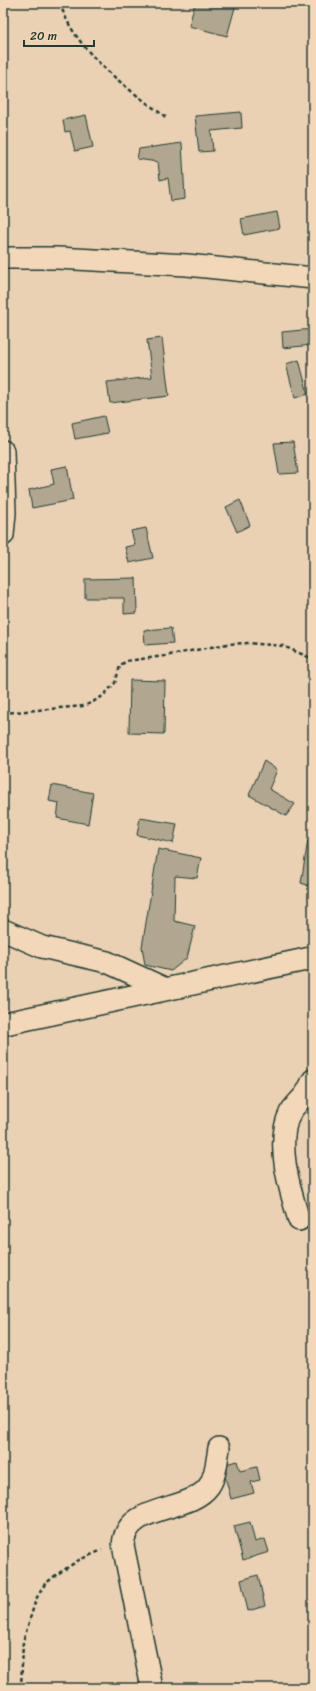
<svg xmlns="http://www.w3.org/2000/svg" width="316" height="1691" font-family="Sriracha,sans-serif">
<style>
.building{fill:#b1a790;stroke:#1f3d34}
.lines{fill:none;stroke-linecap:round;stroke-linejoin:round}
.street-casing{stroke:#1f3d34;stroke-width:24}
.secondary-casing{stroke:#1f3d34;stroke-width:25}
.path{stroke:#1f3d34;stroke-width:2.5;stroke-dasharray:4 3;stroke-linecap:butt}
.street{stroke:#f2d7b9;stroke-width:21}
.secondary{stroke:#f2d7b9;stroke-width:22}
</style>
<rect width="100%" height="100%" fill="#ead1b4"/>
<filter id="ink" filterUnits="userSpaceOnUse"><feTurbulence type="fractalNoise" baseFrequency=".025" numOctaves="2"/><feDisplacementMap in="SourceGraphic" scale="8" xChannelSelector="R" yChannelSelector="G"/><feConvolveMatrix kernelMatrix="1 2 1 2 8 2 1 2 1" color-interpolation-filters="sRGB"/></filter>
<g filter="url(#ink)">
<g class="building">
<path d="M195 3 236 4 227 36 189 26Z"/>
<path d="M241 112 242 128 211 131 213 151 199 152 195 116Z"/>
<path d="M86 115 93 147 75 151 70 131 65 132 63 120Z"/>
<path d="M182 143 185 199 171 201 168 178 160 180 158 162 137 159 139 149Z"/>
<path d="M277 212 280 228 244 235 241 219Z"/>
<path d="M313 329V345L283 348 282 332Z"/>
<path d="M162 338 169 396 110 403 107 382 152 377 147 340Z"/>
<path d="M299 360 308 394 295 398 286 364Z"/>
<path d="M104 416 108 433 75 439 72 423Z"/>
<path d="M293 442 298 473 279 474 274 443Z"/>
<path d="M67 466 73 500 32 508 29 490 54 484 51 469Z"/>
<path d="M240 500 250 525 237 532 226 507Z"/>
<path d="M146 528 153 558 129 563 125 547 135 545 131 531Z"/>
<path d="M136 578 137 613 124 614V598H85V579Z"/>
<path d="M171 628 173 643 145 645 144 630Z"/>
<path d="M130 680 165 681 164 734 129 733Z"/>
<path d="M264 761 277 770 269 789 295 804 286 816 249 795Z"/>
<path d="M52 785 93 793 88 824 57 818 59 803 49 801Z"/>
<path d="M140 818 177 824 173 843 137 835Z"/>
<path d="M308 840 313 841V887L301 883Z"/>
<path d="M158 849 201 858 197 878 175 876 174 921 195 926 187 958 171 971 145 965 142 947Z"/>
<path d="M237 1461 240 1471 257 1467 260 1480 251 1482 254 1493 231 1499 222 1465Z"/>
<path d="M250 1522 255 1542 265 1539 269 1552 243 1560 234 1526Z"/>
<path d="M258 1575 265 1606 248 1611 241 1580Z"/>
</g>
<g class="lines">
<g class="street-casing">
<g id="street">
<path d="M3 258H57L187 265 313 278"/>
<path d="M3 451 5 513 3 535"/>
<path d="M3 930 42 947 107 962 166 989"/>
<path d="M299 1220C290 1190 275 1143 290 1113 294 1106 299 1102 304 1096 308 1091 310 1086 313 1080"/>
<path d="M152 1688 123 1545C126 1502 189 1514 209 1486 216 1476 217 1459 219 1448"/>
</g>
</g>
<g class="secondary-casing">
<path id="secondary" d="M3 1024 313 958"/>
</g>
<g class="path">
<path d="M60 3C75 52 127 88 167 118"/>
<path d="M3 713 83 706 91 703 103 696 115 683 120 666 126 661 165 656 227 644 248 643 283 646 313 659"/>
<path d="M21 1688 23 1642 36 1599 45 1584 56 1575 79 1560 102 1550"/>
</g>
<use href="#street" class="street"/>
<use href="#secondary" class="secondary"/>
</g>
</g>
<rect width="316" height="1691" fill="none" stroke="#f2d7b9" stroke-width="16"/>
<rect x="8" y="8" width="300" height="1675" fill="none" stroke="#1f3d34" stroke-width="1.5" filter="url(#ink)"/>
<path d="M24 40v6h70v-6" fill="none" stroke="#1f3d34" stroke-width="2"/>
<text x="30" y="40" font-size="12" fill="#1f3d34" stroke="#f2d7b9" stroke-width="3" paint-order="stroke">20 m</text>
</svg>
